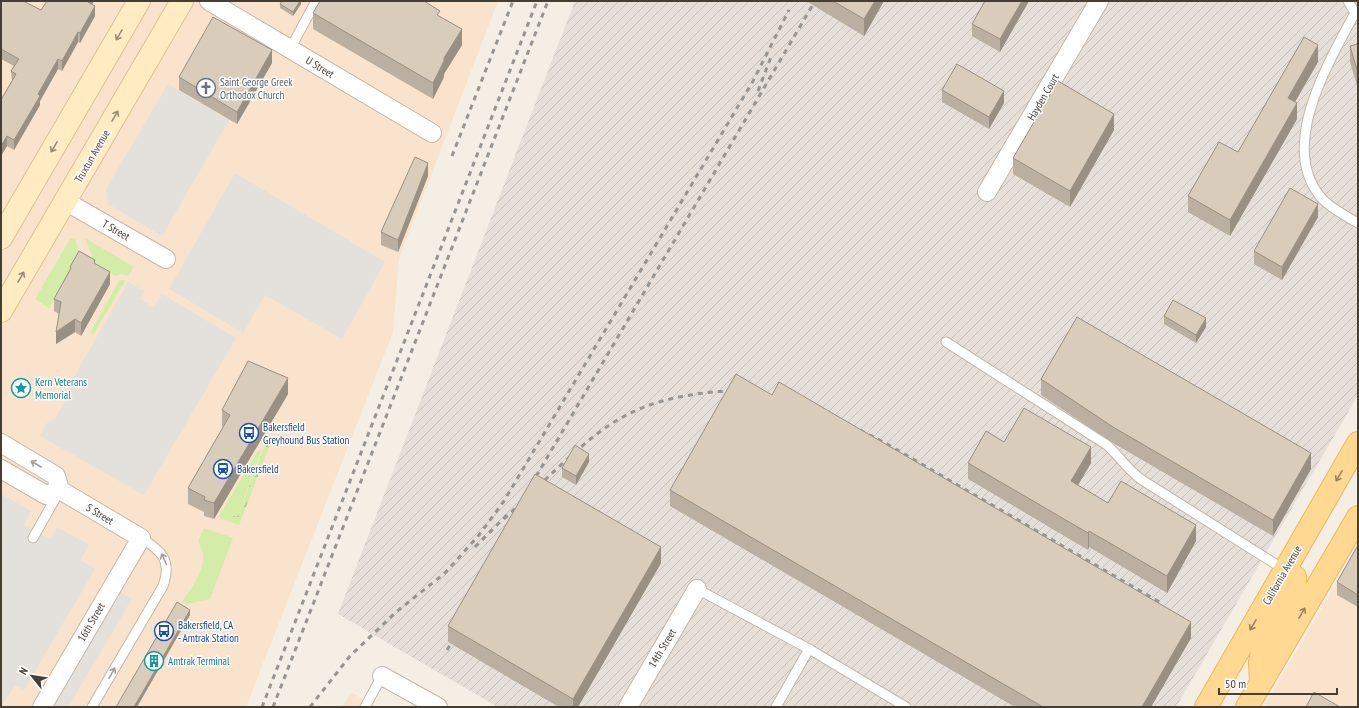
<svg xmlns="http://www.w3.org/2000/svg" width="1359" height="708" font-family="'PT Sans Narrow',sans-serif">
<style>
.commercial{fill:#f9e3cc}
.industrial{fill:url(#industrial-furrows)}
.grass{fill:#d3eda8}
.forest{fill:url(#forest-firs)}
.parking{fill:#e4e1dd}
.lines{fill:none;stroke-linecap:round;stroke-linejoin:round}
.lane-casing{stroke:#c4b8a8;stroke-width:11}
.street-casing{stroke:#c4b8a8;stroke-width:20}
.secondary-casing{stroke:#dcc390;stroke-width:24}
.primary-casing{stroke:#f1b755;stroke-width:24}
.lane{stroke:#fff;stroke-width:9}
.street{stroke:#fff;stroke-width:18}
.secondary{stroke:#ffecc3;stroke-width:22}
.primary{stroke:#ffd892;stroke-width:22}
.rail{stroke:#959595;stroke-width:3;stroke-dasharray:5 5;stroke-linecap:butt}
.wall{fill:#bbafa1}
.shaded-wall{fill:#998f83}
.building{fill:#daccbb;stroke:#998f83}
.oneway{stroke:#9a8c74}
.oneway2{stroke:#a39e99}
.oneway3{stroke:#9a835e}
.labels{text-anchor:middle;stroke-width:3;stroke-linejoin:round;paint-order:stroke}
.street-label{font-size:11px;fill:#473e33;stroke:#fff}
.worship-label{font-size:11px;fill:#5b616d;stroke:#fff;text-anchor:start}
.culture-label{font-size:11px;fill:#0d838f;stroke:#fff;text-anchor:start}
.transit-label{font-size:11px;fill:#164399;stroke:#fff;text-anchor:start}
</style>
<defs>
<pattern id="industrial-furrows" width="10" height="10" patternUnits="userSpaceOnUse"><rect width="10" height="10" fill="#e6dfd9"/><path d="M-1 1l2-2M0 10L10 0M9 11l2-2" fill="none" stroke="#c7c0bb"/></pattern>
<pattern id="forest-firs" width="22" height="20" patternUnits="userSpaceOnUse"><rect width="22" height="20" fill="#d3eda8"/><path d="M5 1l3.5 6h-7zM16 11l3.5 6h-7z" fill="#b6cc91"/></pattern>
</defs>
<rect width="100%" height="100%" fill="#f4eee4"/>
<g class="commercial">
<path d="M1 1H498L399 259 393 332 246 707H1Z"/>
<path d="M1358 546V707H1264Z"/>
<path d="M351 692 376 707H342Z"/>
</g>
<path class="industrial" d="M575 1H1358V395L1176 707H498L338 614Z"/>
<g class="grass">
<path d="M75 238 81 257 49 308 35 299 70 239Z"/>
<path d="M85 238 134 267 128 276 122 274 115 276 95 264Z"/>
<path d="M122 280 125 281 93 335 90 333 119 281Z"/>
<path d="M262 449 237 517 226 513 222 519 219 516 257 452Z"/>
<path d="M204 528 233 538 210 599 187 604 182 602C194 584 212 563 198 541Z"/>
</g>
<path class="forest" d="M267 440 271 442 239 525 222 519 226 513 237 517Z"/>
<g class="parking">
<path d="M168 84 229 120 162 236 108 204 106 189Z"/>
<path d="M235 173 385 262 342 339 265 295 243 333 169 289Z"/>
<path d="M128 282 144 291 140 299 154 307 162 294 236 338 144 495 40 436 47 423 55 419 65 400V393Z"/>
<path d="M1 494 31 511 24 525 51 539 57 527 89 545 80 560 95 569 24 690 15 685 1 707Z"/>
<path d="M119 591 132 599 68 707H51Z"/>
</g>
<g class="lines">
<g class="lane-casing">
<g id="lane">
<path d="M1348 1 1355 13 1358 11"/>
<path d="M1355 13C1330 60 1279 143 1319 195 1326 205 1347 217 1358 223"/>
<path d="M290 49 316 1"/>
<path d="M946 342 1107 445C1119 456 1128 470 1142 480L1285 570"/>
<path d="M33 538 59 492"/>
<path d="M697 589 809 649 906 707"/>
<path d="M92 707 163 586C172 560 162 551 141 538"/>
<path d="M365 707 382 676"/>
<path d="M776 707 809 649"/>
</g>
</g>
<g class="street-casing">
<g id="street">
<path d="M209 1 432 133"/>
<path d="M987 192 1099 1"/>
<path d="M65 201 166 259"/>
<path d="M1 443 56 476 60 490 141 538 42 707"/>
<path d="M1 469 46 495 60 490"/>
<path d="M382 676 438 707"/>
<path d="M628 707 697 589"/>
</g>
</g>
<g class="secondary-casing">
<g id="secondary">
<path d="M1 238 139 1"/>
<path d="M1 311 182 1"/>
</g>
</g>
<g class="primary-casing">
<g id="primary">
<path d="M1261 682 1260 662 1262 652 1295 584V577L1285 570"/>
<path d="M1206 707 1358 443"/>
<path d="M1247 707 1358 517"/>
</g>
</g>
<use href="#lane" class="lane"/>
<use href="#street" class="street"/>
<use href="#secondary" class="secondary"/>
<use href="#primary" class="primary"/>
<g class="rail">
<path d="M758 91 771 57"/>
<path d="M452 156 513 1"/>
<path d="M860 430 887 444 1161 603"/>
<path d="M531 485 815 1"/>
<path d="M537 487C587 442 615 408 685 396 702 393 720 390 737 392"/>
<path d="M504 519 523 501"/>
<path d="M475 547 508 514"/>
<path d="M447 650 456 635"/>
<path d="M262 707 537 1"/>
<path d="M273 707 548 1"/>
<path d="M310 707 350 656 395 613 445 573 479 535 504 501 753 81 789 10"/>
</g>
</g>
<g class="wall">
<path d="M1 1 41 10 92 4 95 16 80 43 78 42 62 71 58 69 40 101V105L14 150 7 146 1 156V100L12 81 11 71 14 66 1 59Z"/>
<path d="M301 1V4L293 16 280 8V4Z"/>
<path d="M806 1H884L864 36Z"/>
<path d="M985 1H1029L1000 52 972 36V24Z"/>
<path d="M313 13 440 16 462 45 444 74V77L433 99 313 29Z"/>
<path d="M1358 44V89L1350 62V46Z"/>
<path d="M1318 62 1295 102 1297 119 1230 236 1188 212V196L1238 152Z"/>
<path d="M272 63 237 124 179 90V77Z"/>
<path d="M942 90 1004 103 989 129 942 102Z"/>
<path d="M1114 130 1070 207 1013 174V158Z"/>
<path d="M428 176 398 252 381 245V232Z"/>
<path d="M1318 217 1282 280 1254 264V251Z"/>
<path d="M95 264 110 284 81 336 75 332 56 344 59 314 54 311V299L70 270V267Z"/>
<path d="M1164 316 1206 327 1196 343 1164 324Z"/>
<path d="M1041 379 1311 469 1273 536 1113 443 1041 395Z"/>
<path d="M288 394 214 519 204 516V512L188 504V488L224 427 222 426V410Z"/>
<path d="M1004 442 1091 463 1078 485 1108 503 1196 541 1167 593 1089 547 1088 550 968 479V463Z"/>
<path d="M589 462 576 485 562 477V468Z"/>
<path d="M670 490 1191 638 1151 707H1015L670 506Z"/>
<path d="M1358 545V607L1337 595V582Z"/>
<path d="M661 563 578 707H559L448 642V626Z"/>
</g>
<g class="shaded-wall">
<path d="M88 1H94L88 12Z"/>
<path d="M300 1H301V4L293 16V12Z"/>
<path d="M875 1H884L864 36V19Z"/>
<path d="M1022 1H1029L1000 52V39Z"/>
<path d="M95 6V16L80 43V33Z"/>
<path d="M462 29V45L444 74V77L433 99V83L444 58Z"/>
<path d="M78 32V42L62 71V61Z"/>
<path d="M1318 45V62L1288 114V98Z"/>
<path d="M272 50V63L237 124V112Z"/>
<path d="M58 59V69L40 101V105L14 150V140L38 94Z"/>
<path d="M1004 91V103L989 129V117Z"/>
<path d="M1297 103V119L1230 236V220Z"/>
<path d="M1114 114V130L1070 207V191Z"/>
<path d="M7 136V146L1 156V146Z"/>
<path d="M428 163V176L398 252V240Z"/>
<path d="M1318 204V217L1282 280V267Z"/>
<path d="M110 272V284L81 336V323Z"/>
<path d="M1206 318V327L1196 343V335Z"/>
<path d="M75 319V332L56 344V332Z"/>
<path d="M288 378V394L214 519V503Z"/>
<path d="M1091 447V463L1071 497V481Z"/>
<path d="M1311 453V469L1273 536V520Z"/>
<path d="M589 454V462L576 485V476Z"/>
<path d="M1196 525V541L1167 593V576Z"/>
<path d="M1089 531V547L1088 550V533Z"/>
<path d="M661 547V563L578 707H573V699Z"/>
<path d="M190 610V615L137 707H134Z"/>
<path d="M1191 622V638L1151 707H1142Z"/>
</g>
<g class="building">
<path d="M1 1H23L41 10 47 1H88V2L95 6 80 33 78 32 62 61 58 59 38 94 40 96 14 140 7 136 1 146V100L16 74 11 71 19 59 1 49Z"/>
<path d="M282 1H300L293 12 280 4Z"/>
<path d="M320 1H424L440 11 437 15 462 29 444 58V61L433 83 313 13Z"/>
<path d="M833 1H875L864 19Z"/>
<path d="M985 1H1022L1000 39 972 24Z"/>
<path d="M213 17 272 50 237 112 179 77Z"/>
<path d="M1304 37 1318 45 1288 98 1297 103 1230 220 1188 196 1219 142 1238 152Z"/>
<path d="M1358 44V73L1350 46Z"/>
<path d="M957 64 1004 91 989 117 942 90Z"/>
<path d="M1058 81 1114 114 1070 191 1013 158Z"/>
<path d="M415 157 428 163 398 240 381 232Z"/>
<path d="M1290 188 1318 204 1282 267 1254 251Z"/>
<path d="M79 251 95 260 94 263 110 272 81 323 75 319 56 332 61 302 54 299 71 268 70 267Z"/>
<path d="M1173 300 1206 318 1196 335 1164 316Z"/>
<path d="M1077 317 1311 453 1273 520 1113 427 1041 379Z"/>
<path d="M248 361 288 378 214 503 204 500 205 497 188 488 230 415 222 410Z"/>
<path d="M736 374 772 395 779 382 1191 622 1142 707H1043L670 490Z"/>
<path d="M1024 408 1091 447 1071 481 1108 503 1121 481 1196 525 1167 576 1089 531 1088 533 968 463 986 431 1004 442Z"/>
<path d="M575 445 589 454 576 476 562 468Z"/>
<path d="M535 474 661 547 573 699 448 626Z"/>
<path d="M1358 545V595L1337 582Z"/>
<path d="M177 602 190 610 134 707H116Z"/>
<path d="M1314 692 1340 707H1306Z"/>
</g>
<defs><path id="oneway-shaft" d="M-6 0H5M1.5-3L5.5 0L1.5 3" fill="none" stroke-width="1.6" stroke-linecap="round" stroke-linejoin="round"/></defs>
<g class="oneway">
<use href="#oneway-shaft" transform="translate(119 35) rotate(120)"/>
<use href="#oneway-shaft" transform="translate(115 116) rotate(-60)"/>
<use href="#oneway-shaft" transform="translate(54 147) rotate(120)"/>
<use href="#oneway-shaft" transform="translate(21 277) rotate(-60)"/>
</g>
<g class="oneway2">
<use href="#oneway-shaft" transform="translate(36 464) rotate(-150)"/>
<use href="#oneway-shaft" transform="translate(164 559) rotate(-114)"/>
<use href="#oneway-shaft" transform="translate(112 673) rotate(-60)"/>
</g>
<g class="oneway3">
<use href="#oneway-shaft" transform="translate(1339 476) rotate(120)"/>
<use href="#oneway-shaft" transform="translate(1302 613) rotate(-60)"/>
<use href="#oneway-shaft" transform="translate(1253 625) rotate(120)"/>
</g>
<defs>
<g id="church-ring" transform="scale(1)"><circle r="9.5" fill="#fff" stroke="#6b7280" stroke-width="1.5"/><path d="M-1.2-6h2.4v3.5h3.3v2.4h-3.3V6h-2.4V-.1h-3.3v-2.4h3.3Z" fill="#6b7280"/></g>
<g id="sight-ring" transform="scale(1)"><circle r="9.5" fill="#fff" stroke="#0f9aa8" stroke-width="1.5"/><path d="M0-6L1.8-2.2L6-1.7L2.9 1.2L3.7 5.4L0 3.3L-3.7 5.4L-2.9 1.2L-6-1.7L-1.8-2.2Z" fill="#0f9aa8"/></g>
<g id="bus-ring" transform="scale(1)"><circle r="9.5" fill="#fff" stroke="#1a4fb4" stroke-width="1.5"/><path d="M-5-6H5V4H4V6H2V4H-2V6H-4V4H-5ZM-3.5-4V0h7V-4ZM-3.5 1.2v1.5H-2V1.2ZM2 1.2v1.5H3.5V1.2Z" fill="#1a4fb4"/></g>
<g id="station-ring" transform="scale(1)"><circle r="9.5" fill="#fff" stroke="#1a4fb4" stroke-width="1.5"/><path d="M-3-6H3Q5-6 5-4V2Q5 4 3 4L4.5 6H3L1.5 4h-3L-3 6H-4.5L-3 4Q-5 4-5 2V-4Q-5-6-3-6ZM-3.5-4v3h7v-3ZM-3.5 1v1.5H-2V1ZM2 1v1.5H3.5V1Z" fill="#1a4fb4"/></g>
<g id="building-ring" transform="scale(1)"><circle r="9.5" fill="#fff" stroke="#0f9aa8" stroke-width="1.5"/><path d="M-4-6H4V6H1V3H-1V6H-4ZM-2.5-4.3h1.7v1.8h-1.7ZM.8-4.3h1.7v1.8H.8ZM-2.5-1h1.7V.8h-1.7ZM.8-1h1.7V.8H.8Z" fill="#0f9aa8"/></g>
</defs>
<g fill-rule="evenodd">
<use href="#church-ring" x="206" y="88"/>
<use href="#sight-ring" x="21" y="388"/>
<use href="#bus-ring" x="249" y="433"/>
<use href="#station-ring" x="223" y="469"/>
<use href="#bus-ring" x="164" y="631"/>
<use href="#building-ring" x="154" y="661"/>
</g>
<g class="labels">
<g class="street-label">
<text transform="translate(320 67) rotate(31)" y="4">U Street</text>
<text transform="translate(1043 97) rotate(-60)" y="4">Hayden Court</text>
<text transform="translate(92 156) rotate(-60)" y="4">Truxtun Avenue</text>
<text transform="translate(116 230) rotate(30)" y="4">T Street</text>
<text transform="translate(100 514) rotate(31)" y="4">S Street</text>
<text transform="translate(1282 575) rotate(-60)" y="4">California Avenue</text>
<text transform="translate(91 622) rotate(-60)" y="4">16th Street</text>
<text transform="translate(662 648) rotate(-59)" y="4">14th Street</text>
</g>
<g class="worship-label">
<text x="220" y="86">Saint George Greek<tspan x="220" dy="13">Orthodox Church</tspan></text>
</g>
<g class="culture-label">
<text x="35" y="386">Kern Veterans<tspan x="35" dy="13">Memorial</tspan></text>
<text x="168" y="665">Amtrak Terminal</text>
</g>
<g class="transit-label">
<text x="263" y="431">Bakersfield<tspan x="263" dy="13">Greyhound Bus Station</tspan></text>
<text x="237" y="473">Bakersfield</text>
<text x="178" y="629">Bakersfield, CA<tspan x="178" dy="13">- Amtrak Station</tspan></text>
</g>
</g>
<rect width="1359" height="708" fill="none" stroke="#473e33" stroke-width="4"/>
<g transform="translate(32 676) rotate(300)" stroke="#ffffff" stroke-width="3" paint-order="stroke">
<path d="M0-3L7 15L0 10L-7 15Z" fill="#473e33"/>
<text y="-6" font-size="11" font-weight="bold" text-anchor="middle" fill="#473e33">N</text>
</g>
<path d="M1219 688v6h118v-6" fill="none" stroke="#473e33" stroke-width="2"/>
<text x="1225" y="688" font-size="12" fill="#473e33" stroke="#ffffff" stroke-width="3" paint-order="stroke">50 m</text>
</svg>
